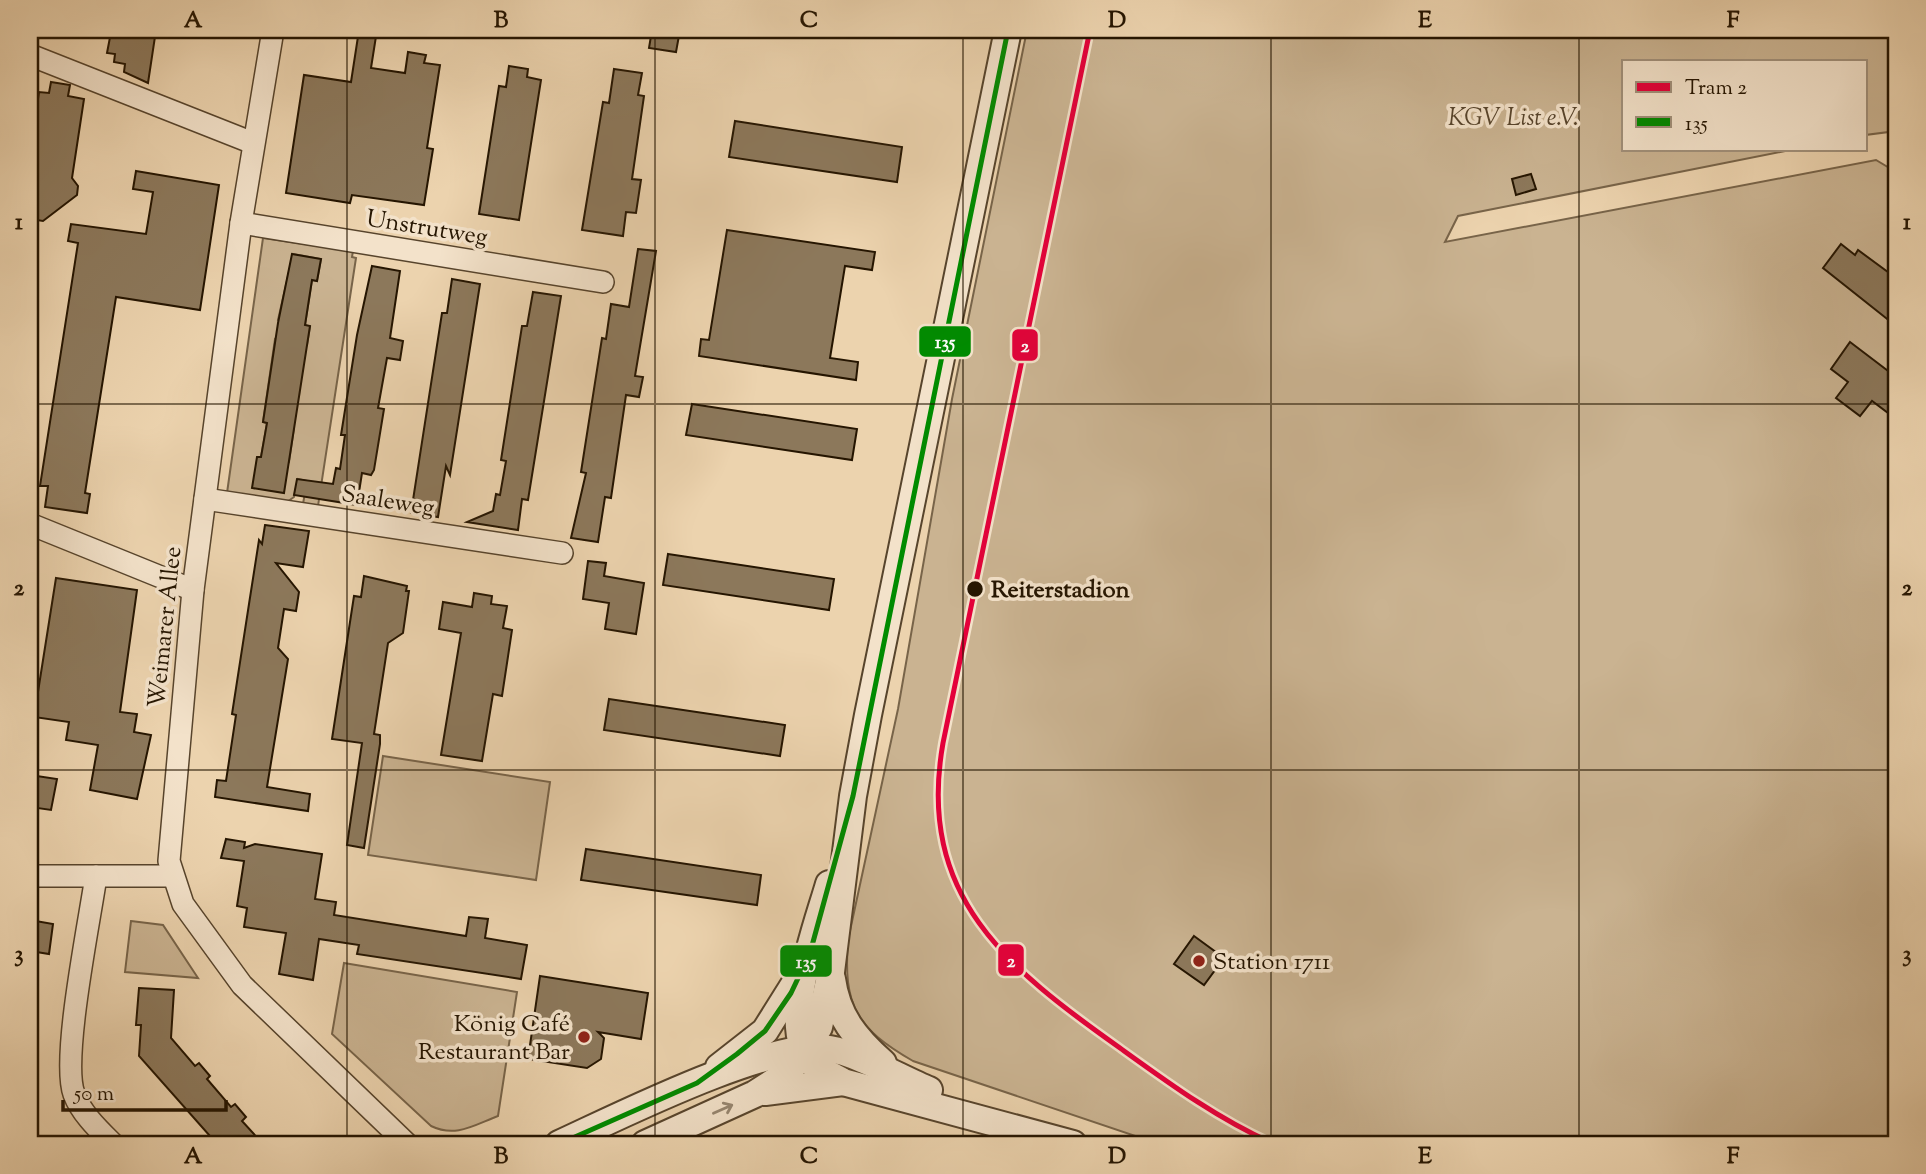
<svg xmlns="http://www.w3.org/2000/svg" width="1926" height="1174" font-family="'Sorts Mill Goudy',serif">
<style>
.green{fill:#cab391;stroke:#786449;stroke-width:2;fill-rule:evenodd}
.building{fill:#8c785b;stroke:#251501;stroke-width:2}
.lines{fill:none;stroke-linecap:round;stroke-linejoin:round}
.minor-casing{stroke:#57442c;stroke-width:24}
.tertiary-casing{stroke:#57442c;stroke-width:30}
.minor{stroke:#f3e2ca;stroke-width:21}
.tertiary{stroke:#f3e2ca;stroke-width:26}
.bus-1-casing{stroke:#f3e2ca;stroke-width:10}
.bus-1{stroke:#008b00;stroke-width:5}
.tram-1-casing{stroke:#f3e2ca;stroke-width:10}
.tram-1{stroke:#e4003a;stroke-width:5}
.oneway{stroke:#968670}
.grid{fill:none;stroke:#251501;stroke-width:2;stroke-opacity:0.55}
.stop-dot{fill:#251501;stroke:#f3e2ca;stroke-width:2.5}
.poi-dot{fill:#8f2418;stroke:#f3e2ca;stroke-width:2.5}
.labels{text-anchor:middle;stroke-width:7;stroke-linejoin:round;paint-order:stroke}
.park-label{font-size:24px;font-style:italic;fill:#57442c;stroke:#f3e2ca}
.street-label{font-size:24px;fill:#251501;stroke:#f3e2ca}
.stop-label{font-size:24px;font-weight:bold;fill:#251501;stroke:#f3e2ca;text-anchor:start}
.poi-label{font-size:24px;fill:#251501;stroke:#f3e2ca;text-anchor:start}
.line-badge{stroke:#f3e2ca;stroke-width:2.5}
.badge-label{font-size:19px;text-anchor:middle;font-weight:bold;fill:#fff}
.neatline{fill:none;stroke:#251501;stroke-width:2.5}
.grid-label{font-size:23px;text-anchor:middle;font-weight:bold;fill:#251501}
</style>
<rect width="100%" height="100%" fill="#ecd3ae"/>
<filter id="stains"><feTurbulence type="fractalNoise" baseFrequency=".00286" numOctaves="4"/><feColorMatrix values="0 0 0 0 .2 0 0 0 0 .09 0 0 0 0 .02 0 0 0 .5 -.17"/></filter>
<radialGradient id="worn" r=".72"><stop offset=".6" stop-color="#630" stop-opacity="0"/><stop offset="1" stop-color="#630" stop-opacity=".3"/></radialGradient>
<g class="green">
<path d="M1027 30H1896V131L1865 135V61H1623V149H1795L1458 216 1445 242 1876 160 1896 172V1144H1159L913 1061C856 1028 843 1006 848 940L898 709 952 399Z"/>
<path d="M263 238 353 251 352 257 356 258 318 506 303 504 307 481 298 479 294 497 287 502 227 493ZM293 254 321 259 317 281 312 280 305 325 310 327 307 345 302 344 299 396H294V428L289 462 257 457H261L267 423 263 422 275 339 279 340 282 322 278 320Z"/>
<path d="M383 756 550 782 536 880 368 855Z"/>
<path d="M131 921 163 925 198 978 125 972Z"/>
<path d="M344 963 517 992 498 1116C474 1125 456 1138 431 1126L332 1034Z"/>
</g>
<g class="building">
<path d="M118 30H156L148 83 124 72 125 64 114 62 115 54 107 53 111 32 118 33Z"/>
<path d="M359 30H377L371 68 405 73 408 52 426 55 424 63 440 65 427 148 433 149 424 205 352 195 350 203 286 193 304 75 351 82Z"/>
<path d="M652 30H680L676 52 649 48Z"/>
<path d="M509 66 528 69 527 77 541 80 519 220 479 214 499 86 506 87Z"/>
<path d="M614 69 642 73 638 95 644 96 632 179 641 180 636 213 626 212 623 236 582 230 603 102 609 103Z"/>
<path d="M51 82 70 85 68 96 84 99 72 178 78 186 77 195 43 221 30 219V153L39 92 49 93Z"/>
<path d="M735 121 902 147 897 182 729 157Z"/>
<path d="M136 171 219 185 200 310 116 297 85 493 90 494 87 513 45 507 48 486H40L78 243 68 241 71 224 146 234 153 192 133 189Z"/>
<path d="M1531 174 1536 189 1516 195 1512 179Z"/>
<path d="M727 230 875 252 872 270 845 266 830 358 858 362 856 380 699 356 701 339 709 340Z"/>
<path d="M1841 244 1855 255 1858 250 1896 278V326L1823 268Z"/>
<path d="M638 249 656 251 635 376 643 377 639 397 626 395 611 498 605 497 598 542 571 538 586 473 581 472 602 338 606 339 611 304 629 307Z"/>
<path d="M292 254 321 259 317 281 312 280 305 325 310 326 284 493 252 488 257 457H261L267 423 263 422 278 323Z"/>
<path d="M372 266 400 271 390 338 403 341 400 360 387 358 378 408 384 409 374 470 371 475 362 473 357 505 294 495 297 479 333 484 336 468 340 469 345 435H341L357 335Z"/>
<path d="M452 279 480 284 450 475 446 466 438 517 411 513 442 313H447Z"/>
<path d="M533 292 561 296 528 500 522 499 518 530 467 522 493 511 496 494 500 495 506 461 501 460 522 326H527Z"/>
<path d="M1850 342 1896 377V419L1872 401 1860 416 1836 398 1848 382 1831 369Z"/>
<path d="M692 404 857 429 852 460 686 435Z"/>
<path d="M265 525 309 531 303 567 276 563 299 592 296 611 284 609 278 648 288 659 267 787 310 794 308 811 215 797 217 780 226 781 236 715 232 714 249 604 259 540 262 544Z"/>
<path d="M668 554 834 579 829 610 663 585Z"/>
<path d="M588 561 606 563 604 576 644 583 636 634 605 629 609 603 583 599Z"/>
<path d="M364 576 407 586 406 591H409L403 633 388 643 374 734 380 735V744L364 848 347 845 362 743 332 739 354 596 361 597Z"/>
<path d="M56 578 137 590 120 712 137 714 134 732 151 735 137 799 90 790 98 745 66 740 69 722 34 717Z"/>
<path d="M474 593 492 596 491 604 507 606 503 628 512 630 502 696 493 694 482 761 441 755 461 633 439 629 443 602 472 607Z"/>
<path d="M609 699 785 725 780 756 604 730Z"/>
<path d="M30 775 57 779 51 810 30 807Z"/>
<path d="M226 839 245 842 244 848 255 844 322 854 315 899 336 902 334 915 466 936 469 917 488 919 485 938 527 945 521 979 357 954 359 945 319 939 313 980 279 974 286 933 244 927 247 908 237 906 244 861 221 858Z"/>
<path d="M586 849 761 875 757 905 581 880Z"/>
<path d="M30 920 53 924 49 954 30 951Z"/>
<path d="M1194 936 1224 958 1204 985 1174 964Z"/>
<path d="M540 976 648 993 641 1039 598 1032 604 1038 601 1059 587 1068 528 1059Z"/>
<path d="M139 988 174 990 171 1038 195 1066 199 1063 210 1076 207 1079 231 1107 235 1104 246 1117 242 1121 263 1144H217L139 1056 141 1025H136Z"/>
</g>
<g class="lines">
<g class="minor-casing">
<g id="minor">
<path d="M273 30 241 223 193 590 169 861 183 904 242 985 407 1144"/>
<path d="M30 55 253 143"/>
<path d="M241 223 603 282"/>
<path d="M205 499 562 553"/>
<path d="M30 524 193 590"/>
<path d="M30 876H96C90 919 61 1059 74 1094 81 1113 99 1130 113 1144"/>
<path d="M96 876H173"/>
</g>
</g>
<g class="tertiary-casing">
<g id="tertiary">
<path d="M829 884C817 926 776 1032 815 1066 823 1072 835 1077 843 1082L1073 1144"/>
<path d="M832 979C837 1016 855 1038 883 1063"/>
<path d="M719 1067 765 1031 797 980"/>
<path d="M765 1092 843 1082"/>
<path d="M559 1144C618 1117 770 1040 830 1049 857 1053 902 1079 929 1090"/>
<path d="M645 1144 755 1094 789 1072 819 1027 831 972 853 796 868 715 1008 30"/>
</g>
</g>
<use href="#minor" class="minor"/>
<use href="#tertiary" class="tertiary"/>
<g class="bus-1-casing">
<path id="bus-1" d="M559 1144 697 1083 737 1054 765 1031 791 993 810 953 853 796 1008 30"/>
</g>
<use href="#bus-1" class="bus-1"/>
<g class="tram-1-casing">
<path id="tram-1" d="M1090 30 943 743C916 896 1007 968 1120 1048 1170 1084 1218 1119 1274 1144"/>
</g>
<use href="#tram-1" class="tram-1"/>
</g>
<defs><path id="oneway-shaft" d="M-6 0H5M1.5-3L5.5 0L1.5 3" fill="none" stroke-width="1.6" stroke-linecap="round" stroke-linejoin="round" transform="scale(1.75)"/></defs>
<use class="oneway" href="#oneway-shaft" transform="translate(723 1109) rotate(-24)"/>
<path class="grid" d="M347 30V1144M655 30V1144M963 30V1144M1271 30V1144M1579 30V1144M30 404H1896M30 770H1896"/>
<circle class="stop-dot" cx="975" cy="589" r="9"/>
<g class="poi-dot">
<circle cx="1199" cy="961" r="7"/>
<circle cx="584" cy="1037" r="7"/>
</g>
<g class="labels">
<g class="park-label">
<text x="1513" y="125">KGV List e.V.</text>
</g>
<g class="street-label">
<text transform="translate(427 227) rotate(9)" y="8">Unstrutweg</text>
<text transform="translate(388 500) rotate(9)" y="8">Saaleweg</text>
<text transform="translate(164 627) rotate(-84)" y="8">Weimarer Allee</text>
</g>
<g class="stop-label">
<text x="991" y="597">Reiterstadion</text>
</g>
<g class="poi-label">
<text x="1213" y="969">Station 1711</text>
<text x="570" y="1031" text-anchor="end">König Café<tspan x="570" dy="28">Restaurant Bar</tspan></text>
</g>
</g>
<g class="line-badge">
<rect x="918" y="325" width="54" height="33" rx="7" fill="#008b00"/>
<rect x="1011" y="328" width="28" height="34" rx="7" fill="#e4003a"/>
<rect x="997" y="943" width="28" height="34" rx="7" fill="#e4003a"/>
<rect x="779" y="944" width="54" height="34" rx="7" fill="#008b00"/>
</g>
<g class="badge-label">
<text x="945" y="348">135</text>
<text x="1025" y="352">2</text>
<text x="1011" y="967">2</text>
<text x="806" y="968">135</text>
</g>
<rect width="1926" height="1174" fill="none" stroke="#ecd3ae" stroke-width="77"/>
<rect x="1622" y="60" width="245" height="91" fill="#f3e2ca" stroke="#a1907a" stroke-width="2"/>
<rect x="1636" y="82" width="35" height="10" fill="#e4003a" stroke="#a1907a" stroke-width="2"/>
<text x="1685" y="94" font-size="21" fill="#251501">Tram 2</text>
<rect x="1636" y="117" width="35" height="10" fill="#008b00" stroke="#a1907a" stroke-width="2"/>
<text x="1685" y="130" font-size="21" fill="#251501">135</text>
<path d="M63 1100v10h163v-10" fill="none" stroke="#251501" stroke-width="3.5"/>
<text x="74" y="1100" font-size="21" fill="#251501" stroke="#f3e2ca" stroke-width="5" paint-order="stroke">50 m</text>
<rect x="38" y="38" width="1850" height="1098" class="neatline"/>
<g class="grid-label">
<text x="193" y="27">A</text>
<text x="501" y="27">B</text>
<text x="809" y="27">C</text>
<text x="1117" y="27">D</text>
<text x="1425" y="27">E</text>
<text x="1733" y="27">F</text>
<text x="19" y="229">1</text>
<text x="1907" y="229">1</text>
<text x="19" y="595">2</text>
<text x="1907" y="595">2</text>
<text x="19" y="961">3</text>
<text x="1907" y="961">3</text>
<text x="193" y="1163">A</text>
<text x="501" y="1163">B</text>
<text x="809" y="1163">C</text>
<text x="1117" y="1163">D</text>
<text x="1425" y="1163">E</text>
<text x="1733" y="1163">F</text>
</g>
<rect width="100%" height="100%" filter="url(#stains)"/>
<rect width="100%" height="100%" fill="url(#worn)"/>
</svg>
